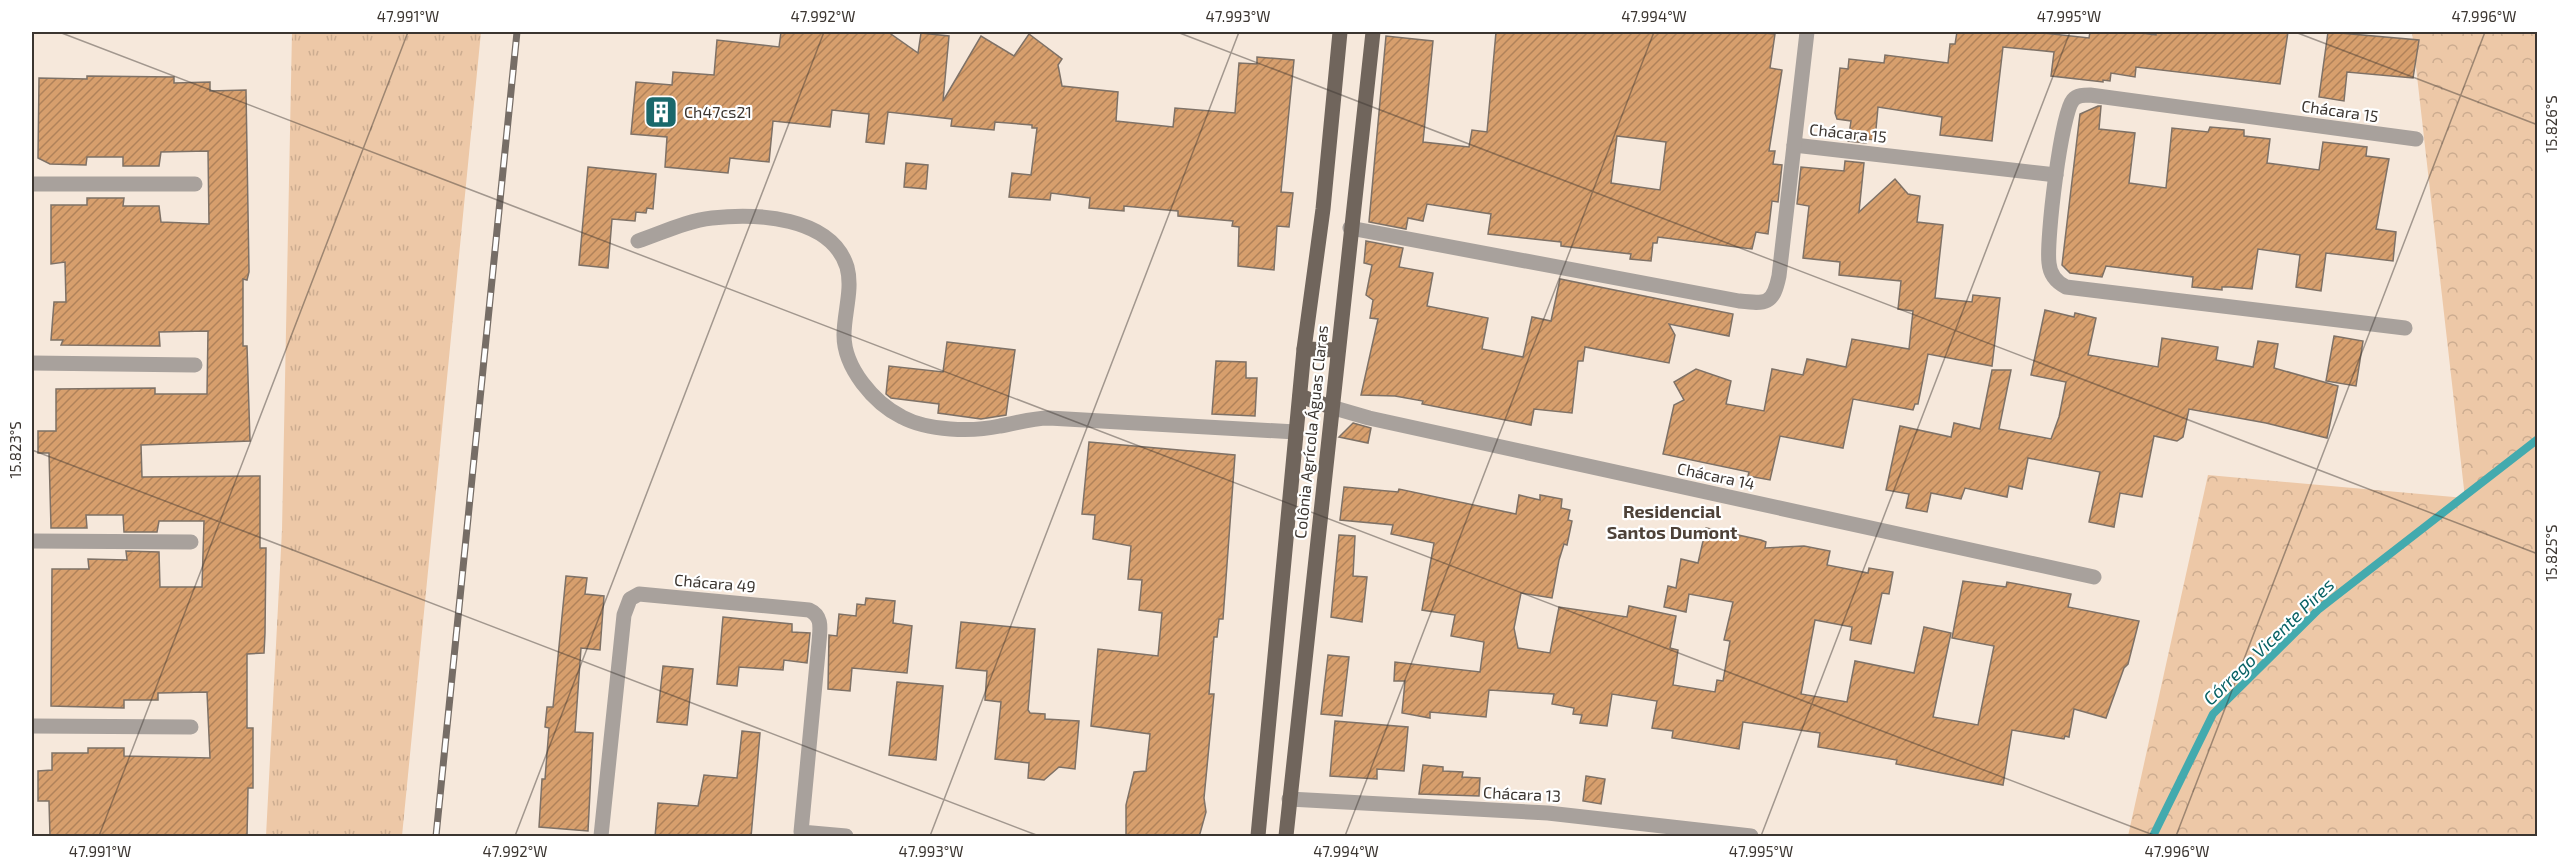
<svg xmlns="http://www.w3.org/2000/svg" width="2569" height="868" font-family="'Exo 2',sans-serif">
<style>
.grass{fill:url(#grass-tufts)}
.forest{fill:url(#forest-crowns)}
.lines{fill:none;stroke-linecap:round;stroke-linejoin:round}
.stream{stroke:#43aaae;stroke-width:8}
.building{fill:url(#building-hatch);stroke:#7e7166;stroke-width:1.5;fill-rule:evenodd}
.minor{stroke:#a8a19c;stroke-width:15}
.major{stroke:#70655c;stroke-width:15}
.rail-casing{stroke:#766d66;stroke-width:7}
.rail{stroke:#fff;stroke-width:4.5;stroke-dasharray:14;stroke-linecap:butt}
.ticks{fill:none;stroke:#3b3530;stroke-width:1.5;stroke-opacity:0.45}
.labels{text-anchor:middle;stroke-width:4.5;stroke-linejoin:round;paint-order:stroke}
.street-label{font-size:16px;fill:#3b3530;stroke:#fff}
.poi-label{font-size:16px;fill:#3b3530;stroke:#fff;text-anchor:start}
.neighbourhood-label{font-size:18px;font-weight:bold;fill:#4e4238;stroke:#fff}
.water-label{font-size:18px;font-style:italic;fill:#086265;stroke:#fff}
.neatline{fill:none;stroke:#3b3530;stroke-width:2}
.ticks-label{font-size:15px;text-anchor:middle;fill:#3b3530}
</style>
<defs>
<pattern id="grass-tufts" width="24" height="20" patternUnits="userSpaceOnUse" patternTransform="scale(1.5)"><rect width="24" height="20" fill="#edc8a7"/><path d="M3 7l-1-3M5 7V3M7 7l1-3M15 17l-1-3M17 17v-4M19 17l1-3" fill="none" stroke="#ccac90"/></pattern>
<pattern id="forest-crowns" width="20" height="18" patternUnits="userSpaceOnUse" patternTransform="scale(1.5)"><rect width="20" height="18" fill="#edc8a7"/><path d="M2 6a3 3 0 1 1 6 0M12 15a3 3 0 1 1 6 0" fill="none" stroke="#ccac90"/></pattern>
<pattern id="building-hatch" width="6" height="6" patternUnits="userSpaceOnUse" patternTransform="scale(1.5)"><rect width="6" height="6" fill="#d79f6d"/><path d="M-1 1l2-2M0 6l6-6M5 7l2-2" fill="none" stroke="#b0825a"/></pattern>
</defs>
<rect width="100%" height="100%" fill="#f6e8db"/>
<path class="grass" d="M292 32H481L402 836H266L282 530Z"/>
<path class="forest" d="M2412 32H2537V836H2128L2208 475 2465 498Z"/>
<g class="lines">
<path class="stream" d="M2153 836 2213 714 2319 609 2538 439"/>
</g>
<g class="building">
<path d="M781 32H888L918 53 921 33 949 36 943 101 981 36 1014 56 1029 34 1062 59 1058 65 1062 86 1118 92 1116 121 1173 127 1175 108 1235 113 1239 63 1257 64V57L1294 60 1281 192 1293 193 1289 227 1277 226 1274 270 1238 266 1239 227 1232 226 1233 221 1178 216V211L1124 206V211L1089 208 1090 198 1051 193 1050 200 1009 197 1012 173 1031 175 1037 128H1032V125L995 122 994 130 951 126 952 119 888 112 884 144 866 142 869 114 832 110 830 127 773 121 769 162 730 158 728 173 665 167 667 137 631 134 636 82 672 85 673 72 714 75 717 40 779 47Z"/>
<path d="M1496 32H1753L1775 34 1770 68 1782 70 1769 151H1775L1773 164 1782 165 1778 202 1772 201 1768 234 1756 232 1752 249 1658 237 1657 243H1653L1651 261 1630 259 1631 254 1561 246V242L1488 234 1491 214 1427 204 1423 221 1408 218 1406 229 1369 222 1386 36 1433 41 1423 142 1469 147 1472 130 1487 132ZM1617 136 1666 142 1660 190 1611 183Z"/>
<path d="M1957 32H2034L2089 38 2090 32H2134L2156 35V32H2288L2280 84 2136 67 2135 77 2111 73 2110 81 2103 80V82L2051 76 2054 52 2003 47 1992 141 1940 135 1942 117 1878 107 1875 140 1867 139 1866 143 1848 141 1851 121 1837 119 1835 113 1840 68 1848 69 1849 59 1884 63 1885 55 1948 63 1950 44H1955Z"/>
<path d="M2328 32 2419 40 2413 78 2347 72 2344 101 2319 97Z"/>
<path d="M87 76 174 77V83L210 82V91L246 90 249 272 247 280 243 279V346H247L250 441 141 445 142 477 260 476V548H266L265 633 264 653 247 654V728H253V788H248L247 837H50L49 801H38V771L52 770V753H88V748H124V756L210 758 207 692 158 693V700H124V708L51 706 52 569H89L88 559 127 560 126 551 159 552 160 587H202L204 521H159L157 532H124L123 515H86L87 528H51L49 453H38V431H56V389L155 388V394H207L208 331 159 332 160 346 61 345 63 340H51L54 302H66L65 262 51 264V205H87V198H124L123 206H159L161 222 209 224 208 151 161 152 159 166H123V157H87L86 165 50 164 38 158 39 78 87 79Z"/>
<path d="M2098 106H2101L2099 129 2135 133 2129 183 2166 188 2172 128 2208 132 2210 127 2244 130V136L2270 139 2267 163 2319 170 2323 142 2367 147 2366 156 2389 159 2376 229 2396 232 2393 261 2326 253 2321 291 2296 287 2300 255 2258 249 2252 289 2230 287H2222V290L2192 287 2193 277 2106 266 2102 277 2070 273 2062 265 2080 114Z"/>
<path d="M1845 161 1864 163 1859 212 1895 179 1908 194 1920 196 1917 222 1943 225 1935 298 1972 302 1973 295 2000 298 1992 366 1928 354 1918 404H1915L1913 410 1853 399 1843 448 1780 436 1770 480 1748 476 1749 472 1663 454 1674 405 1684 400 1674 382 1696 369 1731 381 1726 404 1764 411 1772 369 1803 375 1807 359 1846 367 1852 339 1909 349 1913 311 1898 309 1901 281 1839 275 1840 262 1803 258 1809 206 1797 204 1801 167 1844 171Z"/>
<path d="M906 163 928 165 926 189 904 187Z"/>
<path d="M588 167 656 174 653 209 647 208 646 213 636 212 635 221 612 219 608 268 579 265Z"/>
<path d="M1366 241 1403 248 1399 267 1433 273 1427 306 1488 318 1482 349 1523 357 1532 317 1551 321 1560 279 1733 314 1729 336 1669 324 1675 335 1669 363 1585 347 1583 361H1578L1572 413 1534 409 1531 425 1422 404 1423 401 1395 396 1361 395 1378 319 1370 318 1373 300 1366 295 1372 265 1364 263Z"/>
<path d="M2045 310 2074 317 2075 313 2096 318 2088 355 2158 367 2162 338 2218 347 2216 360 2253 367 2258 341 2278 344 2274 368 2338 386 2327 438 2266 423 2189 409 2183 437 2177 441 2154 436 2142 497 2120 493 2114 527 2089 522 2100 472 2028 458 2022 489 2009 486 2007 497 1965 488 1961 499 1931 493 1927 512 1906 508 1909 494 1886 490 1900 426 1951 437 1954 423 1980 429 1992 370H2011L1999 429 2051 439 2059 417 2066 382 2031 375Z"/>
<path d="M2334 336 2363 341 2356 386 2326 381Z"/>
<path d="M947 342 1015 350 1006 415 981 419 938 413 939 404 891 398 886 394 889 366 943 372Z"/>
<path d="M1216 361 1246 362V378H1257L1255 416 1212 414Z"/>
<path d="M1353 423 1371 428 1368 443 1339 437Z"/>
<path d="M1089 442 1235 455 1223 619H1219L1217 637H1214L1209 694H1214L1204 798 1206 812 1199 837H1126V805L1134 772 1146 771 1150 734 1091 726 1098 649 1158 656 1162 613 1139 610 1142 580 1128 579 1131 546 1093 539 1095 515 1082 514Z"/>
<path d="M1344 487 1398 492 1399 489 1516 514 1519 495 1540 500V495L1562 499 1561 508 1570 510 1568 520 1572 521 1567 545 1564 544 1559 560 1552 598 1521 593 1514 628 1518 648 1550 653 1559 607 1627 617 1629 606 1676 616 1670 648 1678 650 1673 685 1715 692 1717 680 1723 681 1730 641 1724 640 1733 602 1689 594 1686 612 1664 607 1668 586 1676 588 1681 559 1698 563 1706 528 1761 540 1766 542 1765 548 1804 546 1830 551 1827 565 1868 573 1869 568 1893 572 1889 594 1882 593 1871 644 1850 640 1852 627 1815 620 1801 694 1847 702 1855 661 1914 673 1924 627 1951 633 1933 717 1978 725 1994 646 1952 638 1963 581 2006 587 2007 582 2071 594 2068 607 2139 621 2128 664 2124 668 2106 718 2074 709 2069 737 2065 736 2064 739 2012 730 2003 785 1896 764 1897 760 1818 747 1820 733 1743 722 1739 749 1672 738 1673 731 1652 728 1657 701 1612 694 1607 726 1580 723 1582 715 1573 714 1574 708 1552 704 1554 694 1489 690 1486 717 1430 712V718L1402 713 1405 681H1394L1395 662 1480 672 1484 642 1451 636 1455 615 1422 610 1434 543 1391 534 1393 525 1340 520Z"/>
<path d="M1339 535 1355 536 1353 576 1367 577 1362 622 1331 617Z"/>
<path d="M566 576 587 578 585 594 604 596 600 650 581 648 575 732 593 733 588 831 539 827 542 779H545L549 728 545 727 547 707H553Z"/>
<path d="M866 598 895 601 893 623 912 626 907 673 852 668 850 691 828 689 829 635 837 636 839 614 856 616 857 604 865 605Z"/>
<path d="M723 617 792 624V632L810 633 807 663 784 660 783 670 739 667 737 686 717 684Z"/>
<path d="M961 622 1035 629 1028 710 1030 713 1045 714V719L1079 721 1075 769 1059 767 1044 780 1028 778 1029 763 995 759 1001 702 985 700 987 671 956 668Z"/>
<path d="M1328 655 1349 657 1342 716 1321 714Z"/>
<path d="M663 666 693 669 687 725 657 722Z"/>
<path d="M897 682 943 686 936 760 889 755Z"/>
<path d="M1335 721 1408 727 1404 771 1377 769V779L1330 776Z"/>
<path d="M742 731 760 733 751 837H655L658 803 698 806 704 775 737 778Z"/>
<path d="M1423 765 1443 767V771L1463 772 1462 777 1480 778 1479 796 1419 794Z"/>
<path d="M1586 776 1605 779 1601 804 1583 801Z"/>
</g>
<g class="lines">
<g class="minor">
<path d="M1794 145 2056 175"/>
<path d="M32 184H195"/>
<path d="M1350 228 1739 301C1766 304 1773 305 1779 276L1807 32"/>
<path d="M638 241C662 233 686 221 712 218 755 213 831 216 847 267 853 289 844 313 844 335 844 368 874 403 902 417 928 431 972 432 1000 426 1017 423 1032 418 1049 418L1296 432"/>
<path d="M2405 328 2066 287C2056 282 2050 275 2049 263 2046 241 2061 114 2073 100 2077 95 2084 95 2090 95L2416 139"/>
<path d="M32 363 195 365"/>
<path d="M1331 407 1369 418 2094 577"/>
<path d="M32 541 191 542"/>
<path d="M32 726 191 727"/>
<path d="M1289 799 1548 813 1751 836"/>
<path d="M601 836 624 615 630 599 639 594 809 610C823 616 820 629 819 642L801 832 846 836"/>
</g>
<g class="major">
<path d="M1304 349 1338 350"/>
<path d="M1300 396 1331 407"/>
<path d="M1258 836 1304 349 1323 209 1340 32"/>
<path d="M1286 836 1373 32"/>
</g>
<g class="rail-casing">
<path id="rail" d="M436 836 517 32"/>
</g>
<use href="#rail" class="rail"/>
</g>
<path class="ticks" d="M59 32 2156 836M1177 32 2538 554M2295 32 2538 125M32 450 1039 836M99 836 408 32M515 836 824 32M930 836 1239 32M1345 836 1654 32M1761 836 2070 32M2176 836 2485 32"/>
<defs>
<g id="building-square" transform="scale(1.725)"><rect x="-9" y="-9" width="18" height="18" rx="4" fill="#1a686b" stroke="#fff"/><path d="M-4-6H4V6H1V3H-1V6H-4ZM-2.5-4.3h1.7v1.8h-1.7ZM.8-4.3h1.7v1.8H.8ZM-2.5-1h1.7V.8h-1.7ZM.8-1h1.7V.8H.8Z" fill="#fff"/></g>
</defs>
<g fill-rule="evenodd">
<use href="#building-square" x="661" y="112"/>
</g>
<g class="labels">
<g class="street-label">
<text transform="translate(2340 111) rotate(8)" y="6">Chácara 15</text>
<text transform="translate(1848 133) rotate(6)" y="6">Chácara 15</text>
<text transform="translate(1311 432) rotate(-84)" y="6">Colônia Agrícola Águas Claras</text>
<text transform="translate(1716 476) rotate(12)" y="6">Chácara 14</text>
<text transform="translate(715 583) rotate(5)" y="6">Chácara 49</text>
<text transform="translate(1522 794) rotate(3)" y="6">Chácara 13</text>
</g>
<g class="poi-label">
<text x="684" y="118">Ch47cs21</text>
</g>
<g class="neighbourhood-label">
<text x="1672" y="518">Residencial<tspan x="1672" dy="21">Santos Dumont</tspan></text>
</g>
<g class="water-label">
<text transform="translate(2269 642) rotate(-44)" y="6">Córrego Vicente Pires</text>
</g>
</g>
<rect width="2569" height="868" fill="none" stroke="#ffffff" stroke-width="66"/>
<rect x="33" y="33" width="2503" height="802" class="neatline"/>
<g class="ticks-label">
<text x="408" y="22">47.991°W</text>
<text x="823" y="22">47.992°W</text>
<text x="1238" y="22">47.993°W</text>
<text x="1654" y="22">47.994°W</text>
<text x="2069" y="22">47.995°W</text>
<text x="2484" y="22">47.996°W</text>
<text transform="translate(2552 124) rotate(-90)" y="5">15.826°S</text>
<text transform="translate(16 450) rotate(-90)" y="5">15.823°S</text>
<text transform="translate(2552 553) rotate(-90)" y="5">15.825°S</text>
<text x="100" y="857">47.991°W</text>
<text x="515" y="857">47.992°W</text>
<text x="931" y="857">47.993°W</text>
<text x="1346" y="857">47.994°W</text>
<text x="1761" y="857">47.995°W</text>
<text x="2177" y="857">47.996°W</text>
</g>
</svg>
